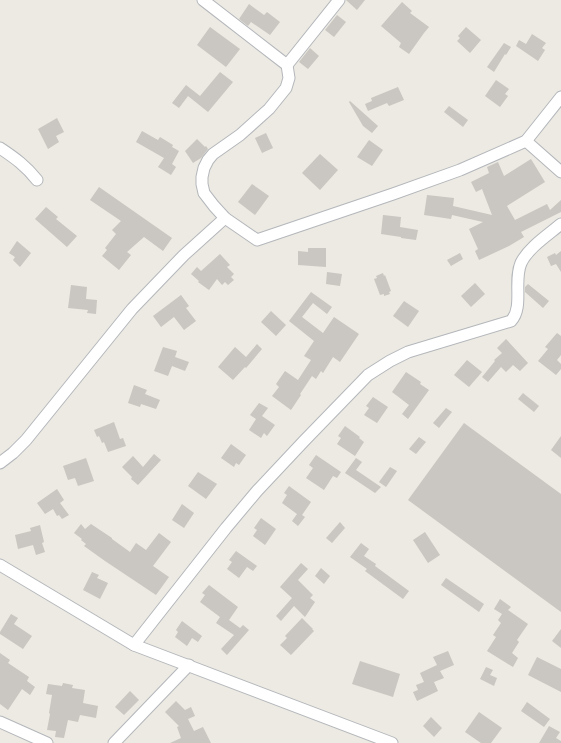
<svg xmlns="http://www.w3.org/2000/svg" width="561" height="743" font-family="'Nunito Sans',sans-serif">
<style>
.building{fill:#cac6c1}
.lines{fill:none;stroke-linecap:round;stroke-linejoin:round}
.street-casing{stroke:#b4b7bb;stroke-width:13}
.street{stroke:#fff;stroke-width:11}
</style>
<rect width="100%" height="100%" fill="#eceae2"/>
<g class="building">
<path d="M346 0H365L357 10Z"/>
<path d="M402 2 412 11 410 13 429 27 424 33 409 54 399 47 401 43 381 26Z"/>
<path d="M249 4 264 15 267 12 280 22 270 35 251 22 248 26 239 19Z"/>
<path d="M337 15 346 22 334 37 325 30Z"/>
<path d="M210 27 240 49 226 67 197 45Z"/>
<path d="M466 27 481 40 470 53 457 41 460 38 458 36Z"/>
<path d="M532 34 546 43 542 48 545 50 538 61 516 46 519 40 526 44Z"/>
<path d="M504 43 511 47 506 55 505 54 494 72 487 67Z"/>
<path d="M310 48 319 56 308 69 299 62Z"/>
<path d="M220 72 233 82 208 112 188 96 179 108 172 103 186 85 200 96Z"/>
<path d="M496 80 509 89 505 94 508 96 500 107 485 96Z"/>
<path d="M398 87 404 100 389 106 387 103 368 111 365 104 372 101 371 98Z"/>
<path d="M350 101 378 126 372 133 363 126 349 102Z"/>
<path d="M449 106 468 120 463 127 444 112Z"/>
<path d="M57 118 64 132 56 136 59 142 48 149 38 129Z"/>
<path d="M142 131 158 140 160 137 173 145 172 147 179 151 172 164 176 167 171 175 158 167 164 158 136 142Z"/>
<path d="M266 133 273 148 262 153 255 138Z"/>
<path d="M197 139 205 147 206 146 208 149 201 158 193 163 185 151Z"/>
<path d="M369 140 383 150 372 166 357 157Z"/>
<path d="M320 154 338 170 320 190 302 173Z"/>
<path d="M531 159 545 182 507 206 515 220 547 204 550 210 561 200V212L521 232 524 237 509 246 479 260 475 251 478 249 469 229 483 222 452 215 451 219 424 215 427 195 454 198 453 206 492 215 482 189 476 192 471 182 489 173 487 167 498 162 504 176Z"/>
<path d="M252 184 269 196 255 215 238 202Z"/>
<path d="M99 187 172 238 163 251 144 237 127 252 131 255 119 270 102 256 107 250 105 248 116 234 112 230 121 221 90 200Z"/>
<path d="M46 207 58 217 56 219 77 236 67 247 35 219Z"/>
<path d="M383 215 401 217 400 227 418 230 416 240 401 238V237L381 234Z"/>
<path d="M17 241 31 253 20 267 13 260 15 257 9 253Z"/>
<path d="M308 248H326V267L298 265V251L308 252Z"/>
<path d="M561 251V272L556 264 551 266 547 257 555 253 556 255Z"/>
<path d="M460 253 463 259 451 266 447 260Z"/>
<path d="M220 254 230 265 227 267 234 274 231 277 234 280 228 285 225 282 222 285 217 279 209 290 198 282 199 281 191 274 197 267 201 271Z"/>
<path d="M327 272 342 274 340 286 326 284Z"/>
<path d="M383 273 384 276 385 275 391 291 389 292 390 294 384 296V294L380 295 374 279 377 278 376 276Z"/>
<path d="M475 283 485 294 471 307 461 296Z"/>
<path d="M528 284 549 301 543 308 525 292V287Z"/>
<path d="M71 285 87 287 86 299 97 300 96 314 87 313 88 310 68 308Z"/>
<path d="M311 292 332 307 327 314 313 303 302 317 323 333 334 317 359 334 340 362 333 357 323 373 321 371 316 379 312 376 300 394 301 395 291 410 272 396 279 387 276 384 285 371 298 380 311 360 304 356 314 341 289 321Z"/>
<path d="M181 295 189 306 186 308 196 321 184 330 174 317 161 327 153 316Z"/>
<path d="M404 301 419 311 408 327 393 316Z"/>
<path d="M271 311 286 325 276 336 261 322Z"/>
<path d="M557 333 561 336V355L557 360 561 364V369L556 375 538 361 548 349 545 347Z"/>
<path d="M506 339 528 363 520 371 513 365 506 372 501 367 488 382 482 377 495 361 494 360 502 353 497 348Z"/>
<path d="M257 344 262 349 246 368 245 367 233 380 218 367 235 347 246 357Z"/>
<path d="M163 347 177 351 175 357 189 362 185 371 172 366 168 376 154 371Z"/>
<path d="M467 360 482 372 469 387 454 375Z"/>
<path d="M406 372 421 382 420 384 429 390 408 419 402 414 409 405 392 392Z"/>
<path d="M134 385 147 390 145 394 160 400 156 409 141 404 140 407 128 403Z"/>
<path d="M523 393 539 406 534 412 518 399Z"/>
<path d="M373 397 388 407 377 423 364 415 369 408 366 406Z"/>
<path d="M259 403 268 408 262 416 275 425 267 436 264 433 261 438 249 430 256 419 250 415Z"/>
<path d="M446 408 452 412 439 428 433 423Z"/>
<path d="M114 422 120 439 123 438 126 446 108 452 104 442 102 443 99 436 97 437 94 430Z"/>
<path d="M464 423 561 494V612L408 500Z"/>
<path d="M345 426 360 437 359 438 364 442 355 456 337 444 341 438 338 436Z"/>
<path d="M561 436V458L551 450Z"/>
<path d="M419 437 426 442 416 454 409 449Z"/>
<path d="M231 444 246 455 239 465 236 463 234 467 221 458Z"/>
<path d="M154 454 161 460 138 485 131 479 132 477 122 467 133 456 143 467Z"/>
<path d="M316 455 341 472 337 478 333 476 324 490 306 478 313 468 309 465Z"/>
<path d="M86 458 94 481 78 486 75 478 68 480 63 466Z"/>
<path d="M356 458 362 462 356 470 381 487 375 493 345 473Z"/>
<path d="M390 467 397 471 386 487 379 482Z"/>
<path d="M198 472 217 484 206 499 188 486Z"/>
<path d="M289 486 311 502 302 515 305 517 298 526 292 521 297 514 282 503 287 495 284 493Z"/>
<path d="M57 489 64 500 60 503 69 515 62 519 59 515 57 516 53 509 45 514 37 503Z"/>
<path d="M182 504 194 513 184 528 172 520Z"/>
<path d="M261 518 276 529 265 545 253 536 257 530 254 528Z"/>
<path d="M340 522 345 528 332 543 326 538Z"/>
<path d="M81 524 85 529 91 524 112 538V539L130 552 136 543 146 550 159 533 171 542 153 566 169 577 156 595 105 561 84 546 86 544 81 540 82 539 74 533Z"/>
<path d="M40 525 44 542 42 543 45 552 36 555 33 545 18 549 15 535 31 531 30 528Z"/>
<path d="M425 532 440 555 428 563 413 540Z"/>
<path d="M361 543 369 549 364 556 376 564 375 566 409 591 403 599 365 571 367 569 350 557Z"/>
<path d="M236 551 257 566 253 571 247 567 239 578 227 569 232 562 229 560Z"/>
<path d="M301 563 308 569 298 580 313 595 310 598 315 602 305 617 294 606 281 621 276 616 292 598 280 587Z"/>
<path d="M321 568 330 576 324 584 315 576Z"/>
<path d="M92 572 99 575 97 578 108 583 100 599 83 590Z"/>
<path d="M446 578 484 604 479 612 441 585Z"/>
<path d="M209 585 238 607 229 620 240 628 243 625 249 630 227 655 221 649 234 635 216 623 220 617 200 602 205 595 202 593Z"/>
<path d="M500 599 511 607 508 610 528 624 517 640 519 642 512 653 518 658 513 667 487 651 496 637 493 635 501 623 498 620 502 614 494 609Z"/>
<path d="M11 614 18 618 14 624 32 636 23 649 0 634V632Z"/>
<path d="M302 618 313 629H312L314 631 291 655 280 645 287 638 285 636Z"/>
<path d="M182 621 202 636 198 642 192 638 187 646 175 637 178 632 176 630Z"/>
<path d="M561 629V648L552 641Z"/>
<path d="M448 651 454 665 440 671 444 678 434 682 438 691 417 701 413 692 418 690 416 685 424 682 420 673 437 665 433 657Z"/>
<path d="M0 653 10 660 8 663 29 677 27 681 35 687 30 695 22 689 8 710 0 704Z"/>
<path d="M537 657 561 669V692L528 675Z"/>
<path d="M360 661 400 674 393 697 352 684Z"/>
<path d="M486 667 493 670 490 675 497 678 494 686 480 679Z"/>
<path d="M63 683 73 685 72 688 85 690 83 703 98 706 96 718 80 715 78 722 68 720 64 738 55 737 56 731 47 730 50 714 49 713 52 695 46 694 48 684 62 686Z"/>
<path d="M130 691 139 700 124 715 115 707Z"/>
<path d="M176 701 185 710 191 707 195 716 188 719 194 731 203 727 211 743H170L181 738 177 727 179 726 165 712Z"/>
<path d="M527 702 550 719 544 727 521 711Z"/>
<path d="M479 712 502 728 491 743H481L465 732Z"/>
<path d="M431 717 442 728 434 737 423 726Z"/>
<path d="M549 726 560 732 556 738 561 741V743H539Z"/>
</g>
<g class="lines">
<g class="street-casing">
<g id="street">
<path d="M203 0 287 65 289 78 286 88 269 109 240 135 213 154 208 160 204 168 202 177V184L204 193 214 206 225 218 257 240 393 194 460 170 526 141 561 97"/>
<path d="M287 65 339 0"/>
<path d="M526 141 561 172"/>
<path d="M0 148C15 158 26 166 37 180"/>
<path d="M0 463 13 453 26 440 132 309 184 255 225 218"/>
<path d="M0 565 134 645 392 743"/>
<path d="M134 645 226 528 257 491 304 441 368 375 390 361 408 352 511 321C524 307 513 281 521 263 528 248 548 235 561 224"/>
<path d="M0 722 47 743"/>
<path d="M114 743 189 665"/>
</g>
</g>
<use href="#street" class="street"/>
</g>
</svg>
